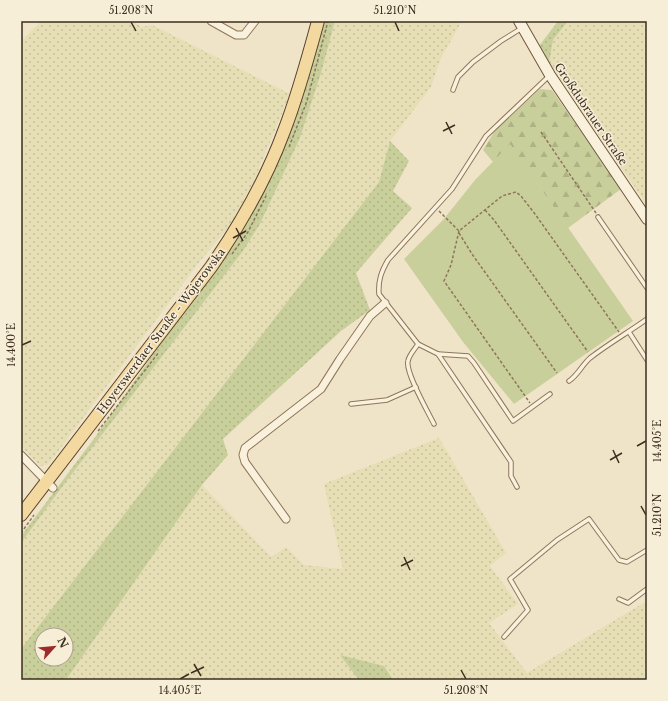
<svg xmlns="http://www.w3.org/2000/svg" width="668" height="701" font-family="'Libre Baskerville',serif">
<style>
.farmland{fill:url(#farmland-dots)}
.grass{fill:url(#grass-dots);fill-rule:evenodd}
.forest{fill:url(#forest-firs)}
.garden{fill:#c9cf9b}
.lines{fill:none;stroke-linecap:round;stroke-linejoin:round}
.lane-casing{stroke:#8d765c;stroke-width:5.5}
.street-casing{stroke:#8d765c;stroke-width:9}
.secondary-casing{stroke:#6f573f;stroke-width:12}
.primary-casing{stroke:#5b4430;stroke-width:14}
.path{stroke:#8d765c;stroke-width:1.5;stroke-dasharray:3 2;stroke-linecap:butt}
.lane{stroke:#faf1dc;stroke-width:3.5}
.street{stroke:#faf1dc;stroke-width:7}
.secondary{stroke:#faf1dc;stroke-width:10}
.primary{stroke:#f3d9a0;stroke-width:12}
.ticks{fill:none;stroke:#3d2e20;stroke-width:1.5}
.labels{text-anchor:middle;stroke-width:3;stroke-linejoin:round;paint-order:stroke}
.street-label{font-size:11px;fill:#3d2e20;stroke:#f7eed8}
.neatline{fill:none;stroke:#3d2e20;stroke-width:1.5}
.ticks-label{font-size:10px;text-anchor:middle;fill:#3d2e20}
</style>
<defs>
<pattern id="farmland-dots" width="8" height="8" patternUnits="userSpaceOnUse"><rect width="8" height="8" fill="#e6deb5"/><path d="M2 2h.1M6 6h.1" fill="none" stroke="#c6bf9b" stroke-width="1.8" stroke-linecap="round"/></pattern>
<pattern id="grass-dots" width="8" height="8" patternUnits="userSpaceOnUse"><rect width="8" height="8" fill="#c9cf9b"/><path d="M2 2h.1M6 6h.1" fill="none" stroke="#aeb285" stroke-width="1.8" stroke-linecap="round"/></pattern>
<pattern id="forest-firs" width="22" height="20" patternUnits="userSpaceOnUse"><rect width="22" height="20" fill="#c9cf9b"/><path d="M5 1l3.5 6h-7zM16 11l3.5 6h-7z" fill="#aeb285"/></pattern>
</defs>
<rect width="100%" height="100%" fill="#f0e4c8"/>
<g class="farmland">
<path d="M41 21H133L141 27 152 25 290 94 254 181 230 226 200 261 48 465 40 466 21 446V41Z"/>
<path d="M335 21H462L441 58 431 87 390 141 379 182 21 649V543L62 487 243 251 260 224 300 138 321 73Z"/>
<path d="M568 21H647V202H645L549 63 553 40Z"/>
<path d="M439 438 506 553 490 566 518 604 489 623 527 673 647 601V680H66L202 485 271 557 286 547 304 565 343 569 324 484Z"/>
</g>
<g class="grass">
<path d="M322 21H335L321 73 300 138 260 224 243 251 62 487 21 543V536L96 436 251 214Z"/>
<path d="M558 21H568L553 40 549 63 539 46Z"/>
<path d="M390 141 409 161 393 191 412 208 356 273 370 310 341 331 223 439 228 455 202 485 66 680H21V649L379 182ZM42 635H66V659H42Z"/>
<path d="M340 655 384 666 393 680H359Z"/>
</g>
<path class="forest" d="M540 89 552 90 621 189 568 228 510 145 493 162 483 150 496 129Z"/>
<path class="garden" d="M510 144 633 321 514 404 463 342 404 259 443 220 475 180Z"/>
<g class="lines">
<g class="lane-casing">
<g id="lane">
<path d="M453 90 458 77 473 62 501 41 522 28"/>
<path d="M598 217 647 288"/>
<path d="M629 332 647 360"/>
<path d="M418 344 438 354 511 462V476L517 487"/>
<path d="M438 354 468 356 474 363 513 421 550 394"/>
<path d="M569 381C578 375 582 365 590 358 608 344 629 332 647 319"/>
<path d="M351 404 387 400 416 387"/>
<path d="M434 424C428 412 405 372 408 361 409 355 415 349 418 344L379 294C378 281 381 272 388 260L452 189 486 136 549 76"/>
<path d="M619 599 628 603 647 589"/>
<path d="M504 637 528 610 510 579 557 540 589 519 619 560 627 562 647 550"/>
</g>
</g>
<g class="street-casing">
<g id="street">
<path d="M211 21 236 35H244L255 21"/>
<path d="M21 455 53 488"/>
<path d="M286 519 245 462 243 455 245 448 321 389 340 359 370 316 385 303"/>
</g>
</g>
<g class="secondary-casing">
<path id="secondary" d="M519 21 550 75 647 219"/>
</g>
<g class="primary-casing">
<path id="primary" d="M21 515 211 267C240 225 266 180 284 131 298 95 308 58 318 21"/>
</g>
<g class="path">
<path d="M541 132 596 213"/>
<path d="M289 147 307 101 328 21"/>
<path d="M485 210 494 220 588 352"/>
<path d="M439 211 459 231 502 196 516 192 521 196 535 214 619 332"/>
<path d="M459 231 451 265 444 281 530 403"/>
<path d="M459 233 472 254 557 373"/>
<path d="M232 254 248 232 267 194"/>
<path d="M98 431 159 352"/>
<path d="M21 533 34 515"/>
</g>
<use href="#lane" class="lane"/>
<use href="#street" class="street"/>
<use href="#secondary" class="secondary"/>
<use href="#primary" class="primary"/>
</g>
<path class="ticks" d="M131 22 136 31M395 22 399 31M446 122 452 134M443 131 455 125M236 228 243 241M233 238 246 231M22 345 31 341M637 446 646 441M613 450 619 463M610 460 622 453M641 506 646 515M404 557 410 570M401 566 413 560M194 664 201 676M461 670 466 679M191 673 204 667M180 679 189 674"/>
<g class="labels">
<g class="street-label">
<text transform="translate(591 114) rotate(56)" y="4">Großdubrauer Straße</text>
<text transform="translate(161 331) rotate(-53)" y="4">Hoyerswerdaer Straße - Wojerowska</text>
</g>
</g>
<rect width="668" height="701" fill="none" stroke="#f7eed8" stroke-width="44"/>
<g transform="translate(54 647) rotate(63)"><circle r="19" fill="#f7eed8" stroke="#ada18e"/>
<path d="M0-3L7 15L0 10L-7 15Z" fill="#9e2a2b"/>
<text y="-6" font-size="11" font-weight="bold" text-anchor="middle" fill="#3d2e20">N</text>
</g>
<rect x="22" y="22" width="624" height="657" class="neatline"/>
<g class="ticks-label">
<text x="131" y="14">51.208°N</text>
<text x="395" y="14">51.210°N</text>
<text transform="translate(11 345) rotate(-90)" y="4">14.400°E</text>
<text transform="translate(657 441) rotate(-90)" y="4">14.405°E</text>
<text transform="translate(657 515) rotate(-90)" y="4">51.210°N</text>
<text x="180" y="694">14.405°E</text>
<text x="466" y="694">51.208°N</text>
</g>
</svg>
